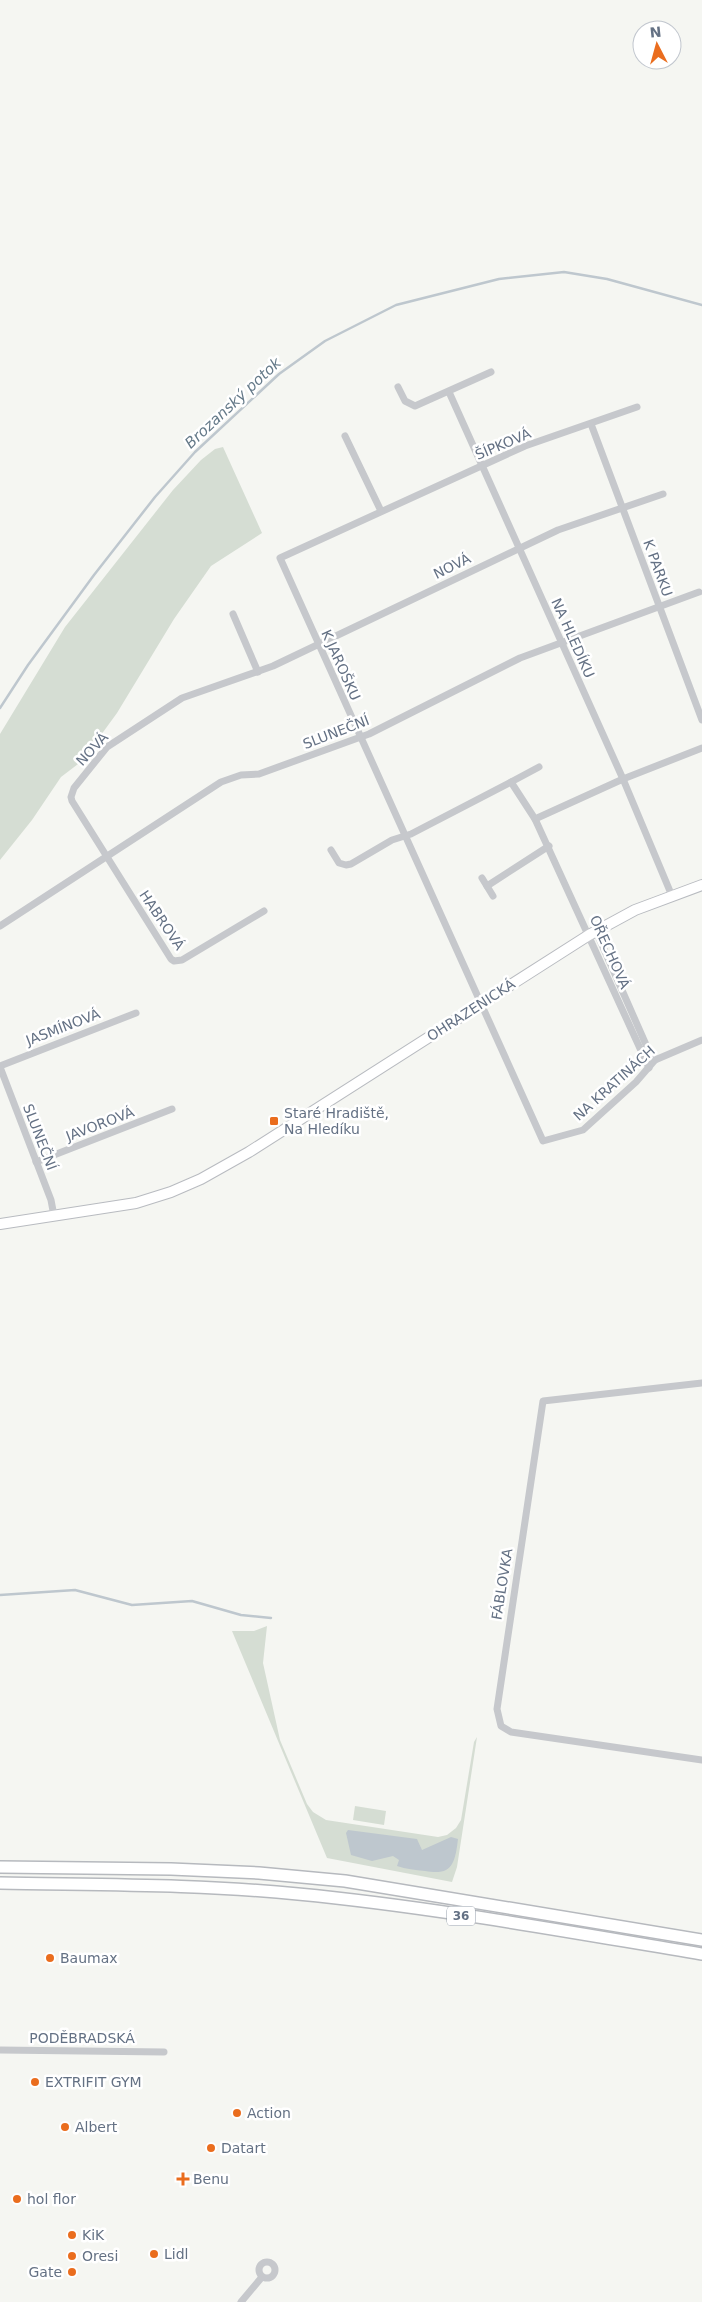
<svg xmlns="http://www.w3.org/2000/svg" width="702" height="2302" font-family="'DejaVu Sans',sans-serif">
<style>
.green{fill:#d5ddd3}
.water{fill:#bec7ce}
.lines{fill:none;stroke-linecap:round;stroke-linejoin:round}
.stream{stroke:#bec7ce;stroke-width:2.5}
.secondary-casing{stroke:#b8bbc0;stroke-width:12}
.primary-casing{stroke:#b6b9be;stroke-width:14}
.street{stroke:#c6c8cc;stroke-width:7}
.secondary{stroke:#fff;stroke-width:10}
.primary{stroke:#fff;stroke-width:11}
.poi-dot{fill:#ea6d1e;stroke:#fff;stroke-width:2}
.labels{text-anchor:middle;stroke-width:5;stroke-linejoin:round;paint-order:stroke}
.shield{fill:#fff;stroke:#929ca9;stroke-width:1}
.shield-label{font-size:12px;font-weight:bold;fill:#647184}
.street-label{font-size:14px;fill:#647184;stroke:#fff}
.poi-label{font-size:14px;fill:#647184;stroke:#fff;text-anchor:start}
.water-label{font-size:15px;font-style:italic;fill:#647988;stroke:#fff}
</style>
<rect width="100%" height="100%" fill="#f5f6f2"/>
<g class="green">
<path d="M223 447 262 533 211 566 174 619 117 713 82 761 61 777 32 820 0 860V734L65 627 173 490 201 460 215 449Z"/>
<path d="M267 1626 263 1663 280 1740 307 1804 313 1812 326 1820 438 1837 447 1835 456 1828 461 1820 474 1742 477 1737 457 1867 452 1882 327 1858 232 1631H254Z"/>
<path d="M355 1806 386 1811 384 1825 353 1820Z"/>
</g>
<path class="water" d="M348 1830 417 1839 422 1850 451 1837 458 1839C455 1864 452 1876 425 1871 415 1870 406 1869 397 1866L399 1860 393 1856 372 1861 351 1855 346 1833Z"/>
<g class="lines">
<g class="stream">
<path d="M0 708 28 665 94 575 155 497 195 452 279 374 325 341 396 305 499 279 564 272 607 279 702 305"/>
<path d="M0 1595 75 1590 132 1605 192 1601 241 1615 271 1618"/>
</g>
<g class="secondary-casing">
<path id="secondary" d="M0 1224 136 1203 171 1192 201 1179 249 1152 589 935 635 910 702 885"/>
</g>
<g class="primary-casing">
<g id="primary">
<path d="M0 1867 171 1869 259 1873 345 1881 702 1940"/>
<path d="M0 1883C99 1885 199 1884 298 1894 433 1907 568 1932 702 1954"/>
</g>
</g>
<g class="street">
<path d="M398 387 405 401 415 406 491 372"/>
<path d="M449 392 623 779 672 896"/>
<path d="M637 407 525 446 280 558 543 1141 583 1130 636 1082 655 1060 702 1040"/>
<path d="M591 424 702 720"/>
<path d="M345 436 381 511"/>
<path d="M233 614 258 672"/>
<path d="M511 782 539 767"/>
<path d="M535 819 649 1068"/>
<path d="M331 850 339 863 346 865 351 864 392 840 411 834 511 782 535 819 623 779 702 748"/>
<path d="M482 878 493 896"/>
<path d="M487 886 549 846"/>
<path d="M264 911 182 960 174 961 171 959 72 801 71 797 74 788 107 747 182 698 273 666 558 530 663 494"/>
<path d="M0 926 221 782 241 775 259 774 369 734 520 658 699 592"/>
<path d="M596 931 647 1047 655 1060"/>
<path d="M0 1066 136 1013"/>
<path d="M0 1067 51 1200 54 1216"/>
<path d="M36 1162 172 1109"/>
<path d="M702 1383 543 1401 497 1709 501 1726 511 1732 702 1760"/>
<path d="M0 2050 164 2052"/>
<circle cx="267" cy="2270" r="8"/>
<path d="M241 2302 262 2277"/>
</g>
<use href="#secondary" class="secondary"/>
<use href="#primary" class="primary"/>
</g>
<g class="poi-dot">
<rect x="269" y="1116" width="10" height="10" rx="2.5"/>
<circle cx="50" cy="1958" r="5"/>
<circle cx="35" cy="2082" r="5"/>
<circle cx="237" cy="2113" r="5"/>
<circle cx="65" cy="2127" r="5"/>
<circle cx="211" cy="2148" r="5"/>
<path d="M180.5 2171.5h5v5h5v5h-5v5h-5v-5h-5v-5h5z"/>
<circle cx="17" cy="2199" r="5"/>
<circle cx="72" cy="2235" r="5"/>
<circle cx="154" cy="2254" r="5"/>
<circle cx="72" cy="2256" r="5"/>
<circle cx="72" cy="2272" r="5"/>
</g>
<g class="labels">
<rect class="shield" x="447" y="1906.5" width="28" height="19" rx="4"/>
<g class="shield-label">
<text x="461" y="1920">36</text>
</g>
<g class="street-label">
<text transform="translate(503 444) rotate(-23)" y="5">ŠÍPKOVÁ</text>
<text transform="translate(452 566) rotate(-26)" y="5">NOVÁ</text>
<text transform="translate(658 568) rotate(70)" y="5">K PARKU</text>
<text transform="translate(573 638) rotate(66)" y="5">NA HLEDÍKU</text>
<text transform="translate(341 665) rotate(66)" y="5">K JAROŠKU</text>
<text transform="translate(336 732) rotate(-21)" y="5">SLUNEČNÍ</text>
<text transform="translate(92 749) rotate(-47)" y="5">NOVÁ</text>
<text transform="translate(162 920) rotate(56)" y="5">HABROVÁ</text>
<text transform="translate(610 952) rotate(66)" y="5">OŘECHOVÁ</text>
<text transform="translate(471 1010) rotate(-33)" y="5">OHRAZENICKÁ</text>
<text transform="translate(63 1027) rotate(-21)" y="5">JASMÍNOVÁ</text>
<text transform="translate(614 1083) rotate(-42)" y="5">NA KRATINÁCH</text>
<text transform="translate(100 1124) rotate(-21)" y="5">JAVOROVÁ</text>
<text transform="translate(40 1137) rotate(69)" y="5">SLUNEČNÍ</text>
<text transform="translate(502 1584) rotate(-81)" y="5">FÁBLOVKA</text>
<text x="82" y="2043">PODĚBRADSKÁ</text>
</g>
<g class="poi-label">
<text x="284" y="1118">Staré Hradiště,<tspan x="284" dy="16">Na Hledíku</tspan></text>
<text x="60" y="1963">Baumax</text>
<text x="45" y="2087">EXTRIFIT GYM</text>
<text x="247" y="2118">Action</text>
<text x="75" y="2132">Albert</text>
<text x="221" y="2153">Datart</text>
<text x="193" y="2184">Benu</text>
<text x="27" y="2204">hol flor</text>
<text x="82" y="2240">KiK</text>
<text x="164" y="2259">Lidl</text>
<text x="82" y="2261">Oresi</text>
<text x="62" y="2277" text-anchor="end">Gate</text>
</g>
<g class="water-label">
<text transform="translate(233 403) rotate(-43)" y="5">Brozanský potok</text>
</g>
</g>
<g transform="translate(657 45) rotate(354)"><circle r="24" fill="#ffffff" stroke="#c1c6ce"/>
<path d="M0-4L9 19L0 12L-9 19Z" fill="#ea6d1e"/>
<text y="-8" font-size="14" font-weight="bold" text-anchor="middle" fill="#647184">N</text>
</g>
</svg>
